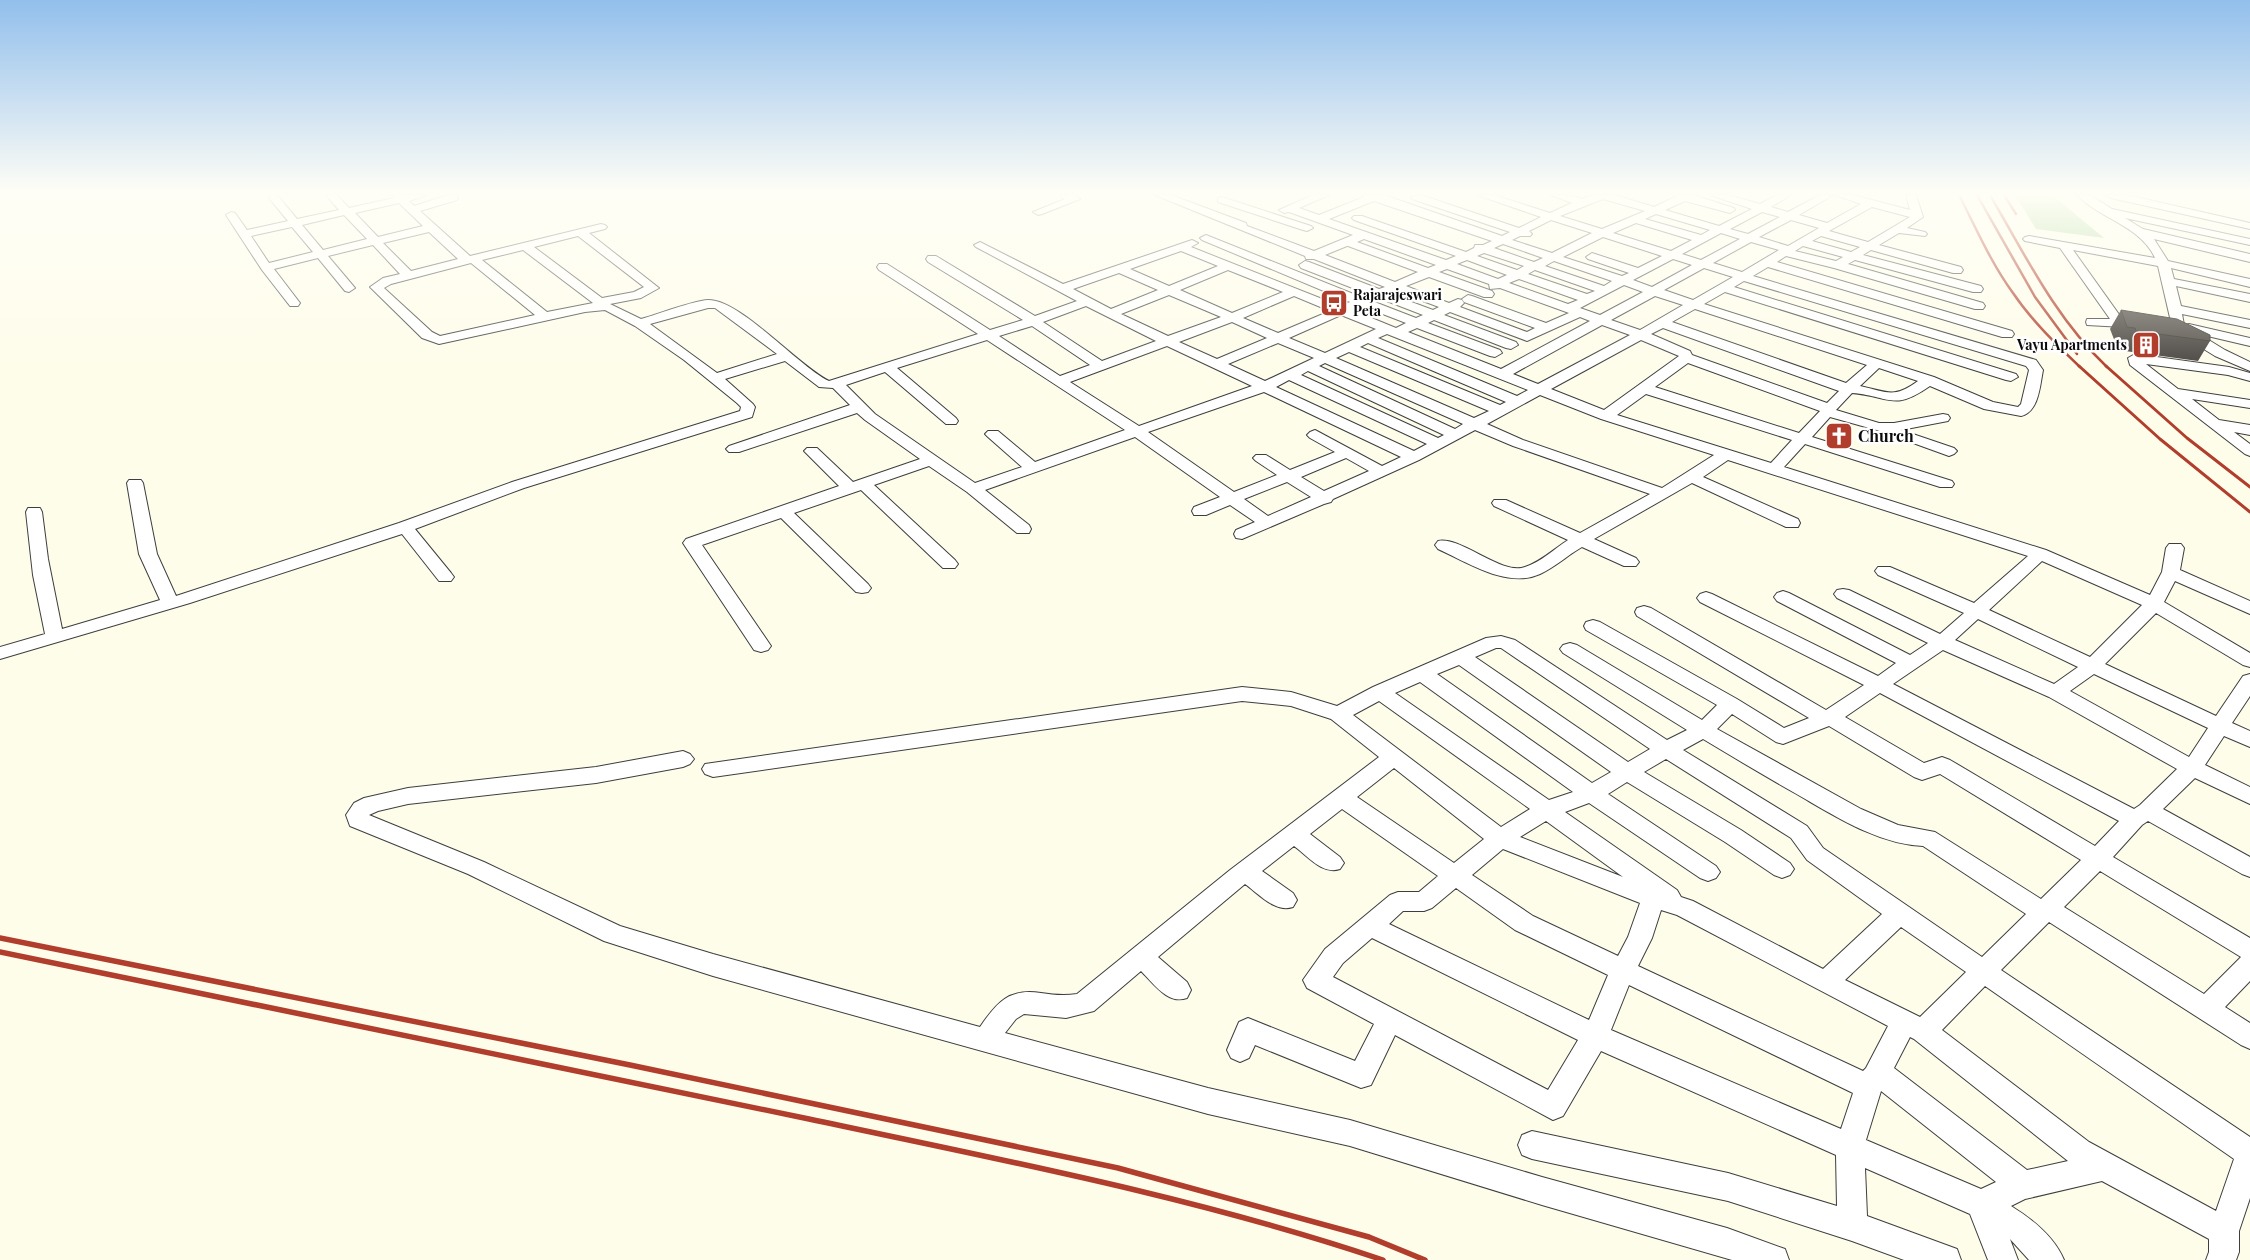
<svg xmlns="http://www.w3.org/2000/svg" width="2250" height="1260" font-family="'Playfair Display',serif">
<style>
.forest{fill:#a8d597}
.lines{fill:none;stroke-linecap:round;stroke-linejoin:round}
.minor-casing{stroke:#3e3e3e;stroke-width:2}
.minor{fill:#fff;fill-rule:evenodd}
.rail-far2{stroke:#b13e2c;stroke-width:2.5}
.rail-far1{stroke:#b13e2c;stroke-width:3}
.rail{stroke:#b13e2c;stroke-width:5.5}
.wall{fill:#47433e}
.building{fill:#534e48;stroke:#3a3732}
.labels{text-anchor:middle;stroke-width:5;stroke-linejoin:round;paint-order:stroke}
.far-poi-label{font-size:14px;font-weight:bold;fill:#0b0b0b;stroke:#fff;text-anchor:start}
.poi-label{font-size:16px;font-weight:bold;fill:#0b0b0b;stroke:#fff;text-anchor:start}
</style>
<rect width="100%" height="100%" fill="#fefdea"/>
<path class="forest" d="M2015 195H2052L2104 238 2036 229Z"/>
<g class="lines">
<g class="minor-casing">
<g id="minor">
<path d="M272 195 278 196 297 219 339 210 326 195H337L349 208 394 198 392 195H427L409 201 414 206 448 195H458L457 200 420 211 470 256 601 224 605 225 607 227 605 229 589 233 659 288 641 298 610 304 641 319C659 314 692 301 708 300 740 299 799 367 829 381L978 334 879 270 877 267 879 264H887L990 330 1023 320 928 262 926 259 928 256H936L1035 316 1077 301 976 247 974 245 980 242 1063 284 1192 240 1198 243 1191 247 1340 306 1350 302 1202 240 1200 238 1206 235 1361 297 1368 294 1301 268 1299 265 1305 261 1309 262 1379 289 1385 287 1314 259H1306L1305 256 1155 195H1171L1246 223 1247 226 1314 251 1353 235 1289 212 1284 213 1279 210 1313 195H1329L1299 208 1319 215 1364 197 1363 195H1384L1502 236 1510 232 1412 199 1411 197 1421 195 1519 228 1541 217 1477 195H1494L1550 213 1572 203 1551 195H1569L1582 199 1592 195H1615L1654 207 1679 195H1693L1734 208 1735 210 1730 213 1685 201 1665 210 1719 226 1752 209 1710 195H1728L1760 204 1777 195H1791L1771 207 1788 212 1820 195H1833L1799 215 1827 223 1861 204 1835 195H1853L1910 210 1906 195H1916L1923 217 1907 228 1925 232 1927 234 1925 236 1899 233 1879 245 1961 267 1963 270 1961 273H1953L1871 250 1863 255 1981 286 1983 289 1981 292H1973L1855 260 1848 264 1983 303 1985 306 1983 309H1975L1834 268 1786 256 1777 262 2012 331 2014 334 2012 337H2002L1768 267 1753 276 2036 360 2043 370C2040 385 2039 412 2021 416L1984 409 1930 386C1893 412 1890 396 1852 393L1836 410 1879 423H1894L1943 414 1948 415 1950 418 1948 421 1901 430 1954 448 1957 451 1954 454 1949 456 1880 431 1830 417 1812 437 1952 481 1954 484 1952 487H1940L1805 444 1784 467 2046 550 2150 595 2162 572 2166 548 2169 544H2181L2184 548 2180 570 2250 601V614L2175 581 2164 602 2250 653V667L2243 665 2156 613 2105 664 2216 716 2243 676 2250 674V696L2232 723 2250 731V747L2224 736 2205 765 2250 787V804L2195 778 2163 809 2250 857V877L2242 874 2148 821 2142 825 2113 857 2250 938V981L2225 1007 2250 1023V1049L2241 1045 2049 922 2001 970 2250 1137V1198L2239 1231V1252L2236 1260H2206L2209 1252V1239L2102 1181 2025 1199 2011 1206C2032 1219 2054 1236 2064 1260H2029L2010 1239 2018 1260H1988L1970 1214 1865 1168 1867 1216 1957 1249 1961 1260H1904L1852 1241 1728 1201 1532 1159 1522 1155 1518 1145 1522 1135 1532 1131 1728 1173 1837 1206 1836 1155 1601 1051 1563 1116 1553 1120 1395 1035 1371 1085 1361 1088 1255 1045 1249 1058 1240 1062 1231 1058 1227 1050 1239 1022 1248 1018 1355 1061 1374 1024 1307 988 1303 980 1325 949 1390 895 1398 892H1419L1438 876 1342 809 1310 834 1340 857 1344 863 1340 869C1322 875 1308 856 1294 846L1262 871 1293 893 1297 900 1293 907C1275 913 1259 894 1245 884L1158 957 1187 982 1191 990 1187 998C1168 1005 1154 984 1141 971L1094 1011 1066 1018 1024 1014 1016 1019 1005 1033 1208 1088 1350 1120 1542 1177 1727 1228 1785 1249 1789 1260H1732L1542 1205 1350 1146 1208 1114 713 976 604 941 468 874 350 826 346 815 354 803 364 798 408 788 596 767 683 751 690 754 694 759 690 764 683 767 596 783 408 804 378 811 369 815 484 862 620 926 713 954 980 1027C997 1002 1009 988 1041 993 1053 995 1065 996 1077 994L1230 870 1379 757 1331 719 1291 706 1242 701 713 777 705 774 702 769 705 764 1242 687 1291 692 1337 706 1373 687 1486 638 1501 636 1515 640 1667 740 1687 730 1563 653 1560 649 1563 645 1570 643 1577 645 1702 720 1717 705 1586 630 1584 626 1586 622 1593 620 1600 622 1737 699 1784 728 1809 718 1637 616 1635 612 1637 608 1644 606 1651 608 1826 710 1864 685 1700 602 1697 598 1700 594 1706 592 1712 594 1878 676 1896 663 1777 601 1774 597 1777 593 1783 591 1789 593 1910 655 1928 643 1837 598 1834 594 1837 590 1843 589 1849 590 1940 634 1964 613 1878 575 1875 571 1878 567H1890L1974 603 2028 556 1728 460 1703 477 1798 519 1800 523 1798 527H1786L1692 483 1594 539 1636 558 1639 562 1636 566H1624L1582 547C1568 555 1555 567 1540 574 1507 589 1467 562 1438 549L1435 545 1438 541C1461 536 1502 576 1525 567 1541 562 1554 549 1568 540L1494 506 1492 503 1494 500H1506L1580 533 1650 494 1513 446 1475 430 1419 460 1333 499 1331 502 1324 504 1242 539 1236 538 1234 534 1236 530 1255 522 1230 505 1206 515H1194L1192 511 1194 507 1220 497 1135 437 985 490 1029 525 1031 529 1029 533H1017L967 492 929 466 874 485 955 560 958 564 955 568H943L861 490 794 513 868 584 871 588 868 592 862 593 856 592 781 518 702 545 771 646 768 650 761 652 754 650 683 543 686 539 839 486 804 451 807 448H817L853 482 920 459 865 420 857 413 739 452H729L726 449 729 446 850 405 833 388 819 387 785 361 725 379 753 404 755 407 752 417 524 488 415 529 451 573 454 577 451 581H439L402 534 190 603 0 659V647L45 634 33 575 26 512 28 508H40L42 512 48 559 62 629 160 600 139 554 127 483 129 480H141L143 483 157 554 176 596 399 523 512 482 740 411 741 407 737 403 684 360 635 326 605 310 585 312 439 344 422 338 370 287 383 278 400 274 373 245 328 256 355 288 349 292 345 291 318 258 274 269 300 303 298 306H290L262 270 226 215 231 212 235 213 247 230 288 221 269 198ZM1603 199 1645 211 1602 229 1560 216ZM1374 201 1492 241 1483 245H1475L1474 248 1466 252 1362 216H1354L1352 218 1354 220 1456 256 1446 260 1329 219ZM399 203 423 226 378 237 355 213ZM1872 207 1910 217 1868 242 1829 231ZM1762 212 1780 217 1748 234 1730 229ZM1656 214 1710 230 1701 235 1645 219ZM344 215 367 239 323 250 302 225ZM1551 220 1592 233 1552 253 1512 240 1520 236H1530L1532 234 1529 231ZM1791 220 1819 228 1788 246 1759 237ZM1636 223 1692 240 1671 251 1613 233ZM292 227 313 252 269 263 251 236ZM429 232 458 259 411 271 383 243ZM1721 233 1740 239 1701 260 1682 254ZM578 236 644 287 634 292 602 298 534 247ZM1821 236 1860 247 1851 252 1812 241ZM1603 237 1662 256 1638 268 1592 253 1586 257 1588 259 1629 273 1622 276 1563 257ZM1364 239 1436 265 1428 268 1357 242ZM1751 242 1779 250 1742 272 1713 263ZM1503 244 1543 258 1534 262 1494 248ZM1347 246H1348L1418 272 1395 282 1325 255ZM1803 246 1843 257 1836 261 1795 251ZM523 250 593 303 547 312 482 260ZM1181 251 1218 266 1169 286 1130 269ZM1484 253 1524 266 1517 270 1477 256ZM1673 259 1692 265 1652 287 1633 280ZM1467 260 1507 275 1498 279 1457 264ZM1554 261 1612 281 1604 286 1545 266ZM471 263 535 315 440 336 432 332 384 288 391 284ZM1704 268 1733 277 1693 300 1664 290ZM1447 269 1489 284 1490 289 1500 288 1569 313 1546 323 1472 296 1468 295 1462 299 1464 302 1535 328 1527 332 1460 307 1464 303 1462 300 1458 299 1449 303 1406 286 1429 277 1484 297H1492L1494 294 1492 291 1439 272ZM1228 270 1283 292 1232 313 1180 290ZM1535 270 1595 291 1587 294 1528 274ZM1119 273 1158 290 1111 309 1073 289ZM1519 279 1578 300 1568 304 1509 283ZM1744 281 2026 366 2029 370 2021 404 2018 407 1993 402 1934 377 1704 304 1725 292 2006 380 2011 381 2018 377 2016 374 1734 287ZM1624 285 1643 292 1600 315 1580 308ZM1396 291 1439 307 1433 310 1390 294ZM1169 295 1221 317 1168 336 1121 314ZM1294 296 1330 311 1278 333 1243 318ZM1655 296 1683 305 1640 330 1611 320ZM1379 298 1423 315 1416 318 1372 301ZM1086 306 1156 341 1102 361 1043 322ZM1362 306 1406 323 1396 328 1352 310ZM708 308H715L777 354 717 373 650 324ZM1695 309 1867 365 1846 383 1672 322ZM1450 312 1527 341 1580 317 1590 321 1501 369 1408 332 1417 328 1490 356 1495 357 1502 353 1500 350 1428 323 1434 320 1506 348 1511 349 1518 345 1516 342 1444 315ZM1341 315 1376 329 1325 353 1289 338ZM1232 322 1267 338 1217 359 1179 342ZM1602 325 1630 335 1538 384 1513 374ZM1032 326 1090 365 1060 376 999 336ZM1663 328 1839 391 1827 403 1692 355 1690 351 1651 334ZM1387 334 1528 390 1517 396 1378 338ZM987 340 1125 430 1035 462 998 431H988L985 434 988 437 1022 467 975 483 875 414 846 385 885 372 946 424H956L958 421 956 418 897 368ZM1641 340 1679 356 1604 410 1551 389ZM1278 343 1314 358 1265 381 1228 364ZM1368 343 1506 402 1500 405 1360 347ZM1167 346 1252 386 1139 426 1070 382ZM1349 352 1489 411 1474 418 1336 358ZM1325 363 1463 424 1455 429 1319 366ZM1688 363 1820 411 1799 433 1655 387ZM1879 368 1918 381C1893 399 1888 392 1860 386ZM1308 371 1444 435 1438 438 1301 375ZM1289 380 1427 444 1414 451 1276 387ZM1264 392 1401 457 1382 466 1315 430 1310 432 1307 435 1310 438 1335 452 1290 470 1266 455H1256L1253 458 1256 461 1277 475 1234 492 1148 432ZM1646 394 1792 440 1771 463 1617 415ZM1540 395 1601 419 1714 455 1662 488 1523 440 1487 424ZM1346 458 1369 471 1324 491 1301 477ZM1287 482 1311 497 1268 516 1244 499ZM2042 561 2142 605 2090 657 1989 610ZM1978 619 2078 667 2054 684 1955 640ZM1496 648H1501L1650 749 1628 762 1475 657ZM1943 650 2049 697 2177 769 2140 805 2134 809 1893 684ZM1459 665 1611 772 1592 783 1437 674ZM2094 674 2208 728 2189 757 2070 691ZM1420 682 1573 792 1549 800 1395 693ZM1880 693 2119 821 2095 846 1950 760 1942 757 1924 763 1845 717ZM1379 701 1530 809 1501 827 1353 715ZM1732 714 1776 742 1783 744 1829 726 1914 777 1922 780 1940 774 2081 860 2041 899 1935 832 1898 825 1861 809 1717 729ZM1703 739C1733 757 1763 775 1793 792 1832 814 1876 844 1923 846L2026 914 1982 957 1823 848 1807 826 1683 750ZM1666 759 1791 838 1807 860 1882 914 1823 969 1693 901 1681 897 1677 890 1565 812 1589 803 1700 878 1708 881 1716 878 1720 872 1716 866 1608 794 1627 782 1725 842 1774 875 1782 878 1790 875 1794 869 1790 863 1741 830 1644 772ZM1394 768 1484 839 1454 863 1357 797ZM1546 821 1623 877 1520 837ZM1503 849 1640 903 1628 937 1618 956 1533 916 1472 875ZM2100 871 2241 957 2204 994 2064 907ZM1456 888 1515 930 1608 975 1589 1020 1389 924 1403 911H1424L1432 908ZM1661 910 1677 915 1888 1026 1866 1068 1863 1071 1638 966 1652 938ZM1901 927 1966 972 1920 1017 1845 980ZM1372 938 1578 1040 1548 1090 1333 977 1343 963ZM1629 985 1853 1093 1841 1129 1611 1030ZM1985 986 2234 1159 2216 1211 2089 1142 1942 1030ZM1910 1037 1914 1039 2068 1161 2027 1170 1894 1068ZM1881 1091 1996 1182 1981 1189 1866 1140Z"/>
<path d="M1060 195H1075L1080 199 1042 214 1038 215 1033 212 1065 199Z"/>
<path d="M2077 195H2090L2112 209 2250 239V245L2125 218 2143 229 2250 254V262L2154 239 2168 261 2250 279V287L2171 268 2174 279 2250 294V302L2176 286 2181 306 2250 320V328L2182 314 2184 325 2189 324 2250 338V346L2199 334 2225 350 2250 362V371L2215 356 2181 335 2179 332 2181 329H2183L2178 330 2087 325 2086 322 2087 319H2110L2060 248 2025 241 2023 239 2025 237 2029 236 2155 258C2141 226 2100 219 2077 195ZM2073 250 2158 266 2171 322 2123 320Z"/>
<path d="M2106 195H2127L2250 223V229L2111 198Z"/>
<path d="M1222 197 1311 226 1313 228 1307 231 1303 230 1218 202V198Z"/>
<path d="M2135 354 2229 367 2250 373V381L2228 375 2146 364 2178 389 2250 400V408L2192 399 2219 420 2250 425V435L2234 432 2250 444V456L2245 454 2130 365 2128 358Z"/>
</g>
</g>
<use href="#minor" class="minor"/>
<g class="rail-far2">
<path d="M1959 195C1976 228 1991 263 2013 293 2032 321 2056 344 2080 367"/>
<path d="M1977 195 2035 297 2077 354"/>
<path d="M1990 195C2025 255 2056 319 2107 367"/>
<path d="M2004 195 2016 214"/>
</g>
<g class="rail-far1">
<path d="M2079 366 2160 439 2250 512"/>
<path d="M2106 366 2187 438 2250 487"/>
</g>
<g class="rail">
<path d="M0 938 630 1065 1118 1168 1369 1237 1425 1260"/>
<path d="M0 952C270 1007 540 1061 809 1119 1002 1160 1196 1197 1383 1260"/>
</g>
</g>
<path class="wall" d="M2121 310 2210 341 2198 361 2125 351 2124 348 2117 347 2110 329Z"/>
<path class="building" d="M2121 310 2177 319 2210 335V341L2136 331 2135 328 2127 327Z"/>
<linearGradient id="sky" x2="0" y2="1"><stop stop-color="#92bfec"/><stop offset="0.52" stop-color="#fffef6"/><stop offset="1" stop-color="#fffef6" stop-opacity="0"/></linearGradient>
<rect width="2250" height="372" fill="url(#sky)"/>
<defs>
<g id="bus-square" transform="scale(1.4375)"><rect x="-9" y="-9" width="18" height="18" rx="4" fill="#b13e2c" stroke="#fff"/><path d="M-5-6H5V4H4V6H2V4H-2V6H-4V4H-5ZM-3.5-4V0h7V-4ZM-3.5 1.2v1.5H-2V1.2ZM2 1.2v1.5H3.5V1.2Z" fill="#fff"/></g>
<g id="building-square" transform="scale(1.4375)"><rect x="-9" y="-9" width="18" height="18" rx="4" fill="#b13e2c" stroke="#fff"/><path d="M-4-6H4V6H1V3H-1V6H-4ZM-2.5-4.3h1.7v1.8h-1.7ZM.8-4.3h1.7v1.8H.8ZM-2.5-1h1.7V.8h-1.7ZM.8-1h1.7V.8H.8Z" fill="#fff"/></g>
<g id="church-square" transform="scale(1.4375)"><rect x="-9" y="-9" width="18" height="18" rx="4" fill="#b13e2c" stroke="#fff"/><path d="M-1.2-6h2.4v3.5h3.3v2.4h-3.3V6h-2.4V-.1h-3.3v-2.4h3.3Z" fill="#fff"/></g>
</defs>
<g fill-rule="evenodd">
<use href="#bus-square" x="1334" y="303"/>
<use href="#building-square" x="2146" y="345"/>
<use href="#church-square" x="1839" y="436"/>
</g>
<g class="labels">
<g class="far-poi-label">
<text x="1353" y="300">Rajarajeswari<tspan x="1353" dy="16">Peta</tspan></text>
<text x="2127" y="350" text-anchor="end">Vayu Apartments</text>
</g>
<g class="poi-label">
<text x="1858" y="442">Church</text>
</g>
</g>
</svg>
